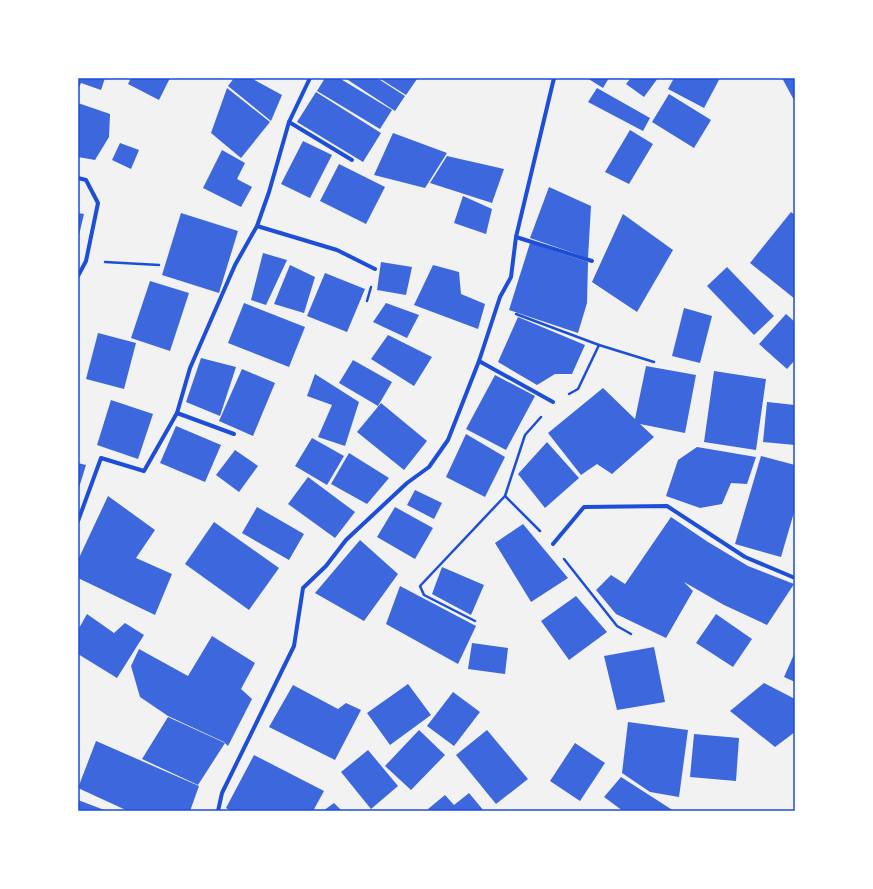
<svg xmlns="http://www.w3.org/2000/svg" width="873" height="889" font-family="Barlow,sans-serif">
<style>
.building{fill:#3d67dc}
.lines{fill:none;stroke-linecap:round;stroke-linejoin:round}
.path{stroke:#1d4ed8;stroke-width:2.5}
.minor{stroke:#1d4ed8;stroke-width:4}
.neatline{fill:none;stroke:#1d4ed8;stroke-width:1.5}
</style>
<rect width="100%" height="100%" fill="#f2f2f2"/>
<g class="building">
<path d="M78 78H105L101 90 81 83 78 90Z"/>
<path d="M131 78H170L159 100 128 84Z"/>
<path d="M234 78H251L282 95 271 121 228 86Z"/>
<path d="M325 78H339L392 110 380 129 317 91Z"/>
<path d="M345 78H377L405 96 395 111Z"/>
<path d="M379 78H416L417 79 406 95Z"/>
<path d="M587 78H609L603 88Z"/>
<path d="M631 78H658L644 97 626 84Z"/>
<path d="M674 78H720L704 108 668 89Z"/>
<path d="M782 78H795V102Z"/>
<path d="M227 88 270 122 241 158 211 133Z"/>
<path d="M597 88 650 118 643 131 588 102Z"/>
<path d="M316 92 381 133 363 162 297 122Z"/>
<path d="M669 94 711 120 694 148 652 122Z"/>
<path d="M78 103 110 114 109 137 95 160 78 157Z"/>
<path d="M630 130 653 144 629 184 605 172Z"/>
<path d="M393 133 447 153 425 188 374 175Z"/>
<path d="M303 141 332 155 310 198 281 184Z"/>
<path d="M120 143 139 150 131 169 112 160Z"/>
<path d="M222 150 245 163 237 179 252 187 241 207 203 188Z"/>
<path d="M447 156 504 169 492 203 430 183Z"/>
<path d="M339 164 385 187 366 224 320 201Z"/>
<path d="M549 187 591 206 588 258 530 238Z"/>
<path d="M463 196 492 209 486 234 454 223Z"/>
<path d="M791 212 795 215V299L750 263Z"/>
<path d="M78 213 84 214 79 235H78Z"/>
<path d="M181 213 238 231 219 293 162 275Z"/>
<path d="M623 214 673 250 637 312 592 282Z"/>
<path d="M530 243 588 262 587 303 578 333 509 310Z"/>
<path d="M263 253 287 260 266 305 251 300Z"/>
<path d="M381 262 412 267 406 295 377 290Z"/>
<path d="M290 265 315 277 304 313 274 304Z"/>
<path d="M433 265 459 272 461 294 485 304 478 329 414 305Z"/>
<path d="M727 267 774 316 754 335 707 286Z"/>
<path d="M325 273 365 289 347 332 307 316Z"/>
<path d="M150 281 189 293 170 351 131 338Z"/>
<path d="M244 303 305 327 289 367 228 343Z"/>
<path d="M386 303 419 315 407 338 373 322Z"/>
<path d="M684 308 712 316 700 363 672 356Z"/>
<path d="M786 314 795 322V360L787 369 759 344Z"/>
<path d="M518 317 585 345 572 374H555L537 385 498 362Z"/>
<path d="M98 333 136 343 124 389 86 379Z"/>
<path d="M388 335 432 357 414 386 371 359Z"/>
<path d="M201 358 236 367 220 416 186 402Z"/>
<path d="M353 360 392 382 378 406 339 383Z"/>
<path d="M646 366 696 375 685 433 640 424 654 437 612 474 597 464 581 475 548 433 603 388 635 419Z"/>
<path d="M242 369 275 383 253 436 219 421Z"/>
<path d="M714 371 766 379 756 450 704 442Z"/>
<path d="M315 374 359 402 345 446 318 437 332 405 307 396Z"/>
<path d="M495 375 535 396 506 450 466 429Z"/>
<path d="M111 400 153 414 138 459 97 445Z"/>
<path d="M767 402 795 405V445L763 442Z"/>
<path d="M381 403 427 441 404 470 357 432Z"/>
<path d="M176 426 221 445 205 482 160 463Z"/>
<path d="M466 434 505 457 485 497 446 477Z"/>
<path d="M312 438 344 456 327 485 295 466Z"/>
<path d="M547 442 579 478 545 508 518 474Z"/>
<path d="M697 447 756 457 747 484 731 483 722 504 700 508 666 496 678 460Z"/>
<path d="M235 450 258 466 239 492 216 475Z"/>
<path d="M349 453 389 478 367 504 331 484Z"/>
<path d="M761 456 795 465V509L781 557 735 544Z"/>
<path d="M78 463 86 465 78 491Z"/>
<path d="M308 477 355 512 335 538 288 504Z"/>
<path d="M415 490 442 503 434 519 407 505Z"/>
<path d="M108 496 155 530 136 558 172 574 155 615 78 578V560Z"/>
<path d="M257 507 304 534 289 560 242 533Z"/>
<path d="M395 507 433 528 415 559 377 537Z"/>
<path d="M671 517 708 542 748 566 794 584 767 625 724 605 684 582 693 591 666 638 616 614 596 590 611 575 625 584Z"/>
<path d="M214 522 279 568 249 610 185 564Z"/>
<path d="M523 524 568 578 531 602 495 543Z"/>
<path d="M360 540 398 574 364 621 315 593Z"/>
<path d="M442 567 484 585 471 615 432 594Z"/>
<path d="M400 586 476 626 458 664 386 624Z"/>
<path d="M576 596 607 632 569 660 541 621Z"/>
<path d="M87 614 114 633 125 623 144 635 117 678 78 654V630Z"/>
<path d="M716 614 752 639 733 667 696 643Z"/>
<path d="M212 636 255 663 241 689 252 699 228 746 224 742 168 716 140 697 131 666 139 649 188 676Z"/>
<path d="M472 643 508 648 505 674 468 669Z"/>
<path d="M654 647 665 702 617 710 604 656Z"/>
<path d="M795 652V682L784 677Z"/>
<path d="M764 683 795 699V732L775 747 730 711Z"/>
<path d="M408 684 431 715 390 745 367 713Z"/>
<path d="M293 685 338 709 346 703 361 710 335 760 269 727Z"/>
<path d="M453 692 480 712 454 746 427 726Z"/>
<path d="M168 717 225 743 198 785 142 759Z"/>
<path d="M628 722 688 730 679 797 650 792 622 773Z"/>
<path d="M419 730 445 755 411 790 385 766Z"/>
<path d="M487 730 528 779 496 804 456 755Z"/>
<path d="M694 734 739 738 736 781 690 777Z"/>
<path d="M96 741 199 786 190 811H128L78 788Z"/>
<path d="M575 743 605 763 580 801 550 781Z"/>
<path d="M368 750 398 786 371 809 341 772Z"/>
<path d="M254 755 324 791 313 811H231L226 808Z"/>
<path d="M621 777 674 811H623L604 797Z"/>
<path d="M469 793 484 811H430L428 809 445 795 454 805Z"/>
<path d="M78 800 107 811H78Z"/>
<path d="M334 803 342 811H323Z"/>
</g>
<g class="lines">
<g class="path">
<path d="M105 262 159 265"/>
<path d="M367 301 371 287"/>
<path d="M516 314 599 345"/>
<path d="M569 394 578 389 599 345 654 362"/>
<path d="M540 531 505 496 525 435 541 417"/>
<path d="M564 559 617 626 631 634"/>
<path d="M475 621 424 595 420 586 505 496"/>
</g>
<g class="minor">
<path d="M310 78 289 122 352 160"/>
<path d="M289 122 269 192 257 226 337 250 375 269"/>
<path d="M78 178 86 180 98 203 86 261 78 276"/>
<path d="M516 237 592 261"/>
<path d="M479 361 553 402"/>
<path d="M177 413 234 434"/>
<path d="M78 521 101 458 144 471 177 413 190 368 235 265 257 226"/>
<path d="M553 544 584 507 667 506 745 557 795 578"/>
<path d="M218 811 222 793 294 646 303 588 326 566 346 540 407 483 429 467 448 440 479 361 500 297 511 277 516 237 554 78"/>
</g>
</g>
<rect width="873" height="889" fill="none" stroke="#ffffff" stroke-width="158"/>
<rect x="79" y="79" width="715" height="731" class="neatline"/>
</svg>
